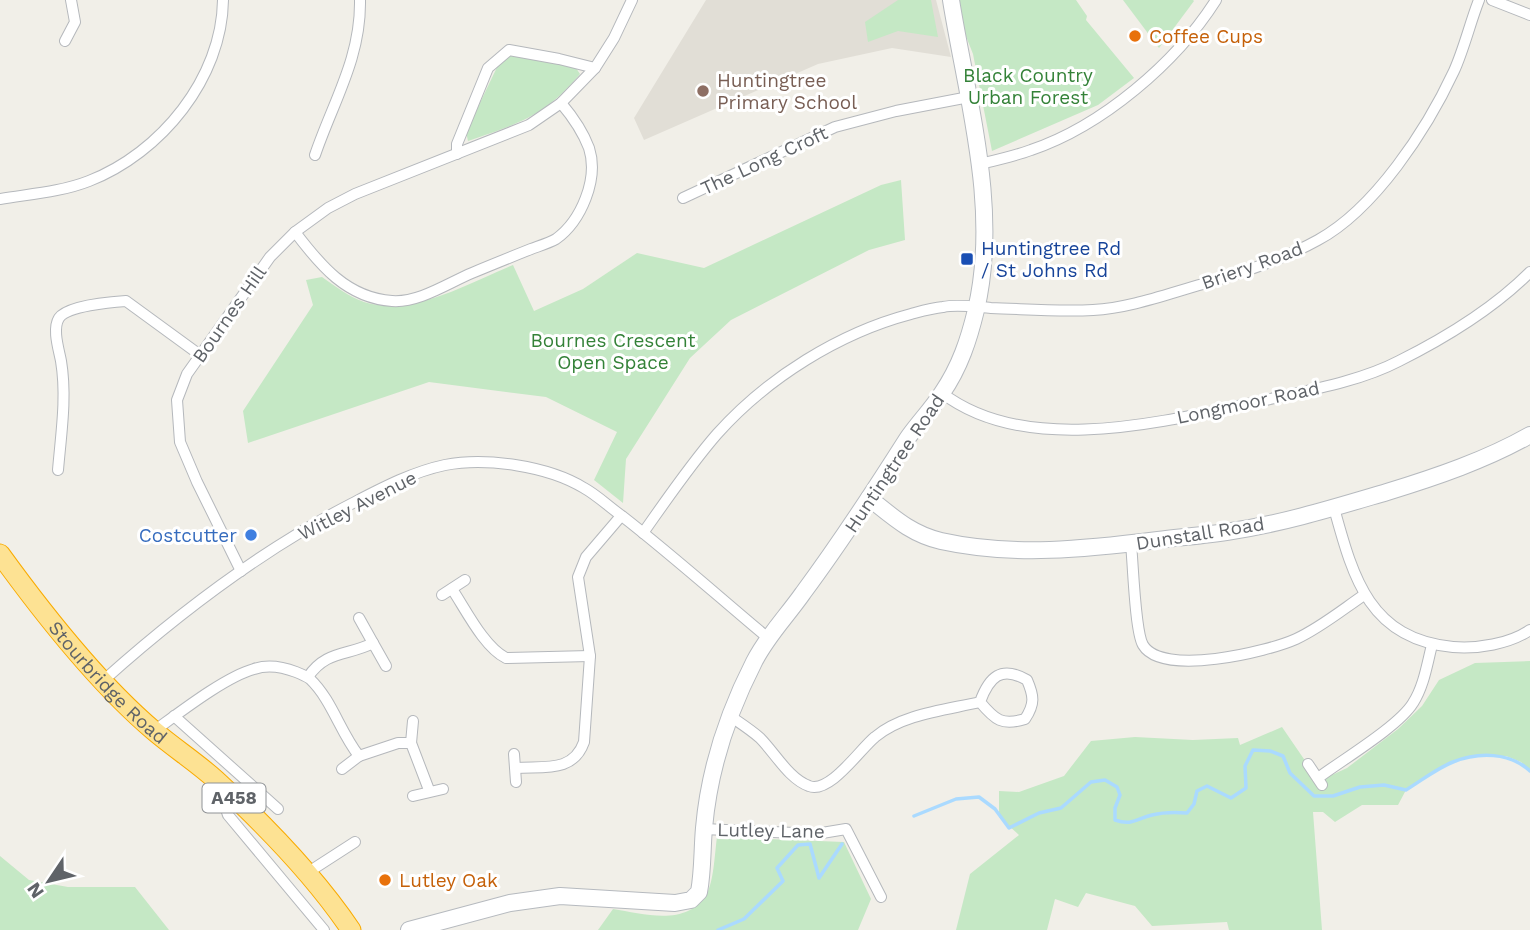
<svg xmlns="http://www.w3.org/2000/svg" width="1530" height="930" font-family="'Work Sans',sans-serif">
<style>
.education{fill:#e1ded6}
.green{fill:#c5e8c5}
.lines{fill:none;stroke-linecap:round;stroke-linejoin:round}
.stream{stroke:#aadaff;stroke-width:3.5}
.street-casing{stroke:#b5b8bc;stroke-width:12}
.secondary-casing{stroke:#b6babf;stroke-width:18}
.highway-casing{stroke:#f9ab00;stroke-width:21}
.street{stroke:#fff;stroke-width:10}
.secondary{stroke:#fff;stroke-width:16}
.highway{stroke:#fde293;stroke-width:19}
.food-dot{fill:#e8710a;stroke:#fff;stroke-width:2.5}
.education-dot{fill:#8d6e63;stroke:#fff;stroke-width:2.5}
.transit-dot{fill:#1a4fb4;stroke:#fff;stroke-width:2.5}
.shop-dot{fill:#3f7fe0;stroke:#fff;stroke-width:2.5}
.labels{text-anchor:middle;stroke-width:6;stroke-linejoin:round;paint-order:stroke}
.shield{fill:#fff;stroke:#8f9295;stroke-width:2}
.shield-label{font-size:18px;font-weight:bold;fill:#5f6368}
.food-label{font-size:19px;fill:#c56008;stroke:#fff;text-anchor:start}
.park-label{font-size:19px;fill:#348238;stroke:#fff}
.education-label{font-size:19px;fill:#785e54;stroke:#fff;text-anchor:start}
.street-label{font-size:19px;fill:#5f6368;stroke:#fff}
.transit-label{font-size:19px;fill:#164399;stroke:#fff;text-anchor:start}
.shop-label{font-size:19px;fill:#366cbe;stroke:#fff;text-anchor:end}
</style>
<rect width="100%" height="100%" fill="#f1efe8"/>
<path class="education" d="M706 0H936L951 57 892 48 818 64 644 140 634 118Z"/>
<g class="green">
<path d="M898 0H931L938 37 898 31 868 42 865 22Z"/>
<path d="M956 0H1076L1087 16 1086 20 1134 78 1098 105 992 151 973 54 960 21Z"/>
<path d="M1123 0H1193L1194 1 1159 48Z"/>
<path d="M513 54 574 65 580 74C544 117 519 123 468 141L466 132 500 61Z"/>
<path d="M901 180 905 240 869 250 731 320 690 358 626 459 623 503 594 480 617 432 546 397 429 382 248 443 243 411 313 305 306 280 322 277C335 286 349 297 364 302 412 317 469 283 513 265L534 311 583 289 637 253 704 268 881 185Z"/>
<path d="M1530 661V771L1521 762 1506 756 1474 757 1452 762 1406 790 1398 805H1362L1335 822 1323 812H1313L1322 930H1229L1227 922 1152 926 1135 906 1086 893 1078 907 1055 899 1047 930H956L970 874 1019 835 999 817V791L1019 792 1064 776 1091 741 1135 737 1193 740 1238 738 1240 745 1282 727 1319 781 1347 768 1398 729 1422 706 1439 680 1475 663Z"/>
<path d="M717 837 844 842 871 899 858 930H598L613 909C645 914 689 928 708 891 714 878 715 851 717 837Z"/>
<path d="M0 856 29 880 68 887H135L169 930H0Z"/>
</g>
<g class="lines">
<g class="stream">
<path d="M914 816 956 799 979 797 995 809 1009 828 1039 813 1061 808 1091 782 1105 780 1117 787 1120 795 1115 808V820C1132 826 1136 819 1152 815 1164 812 1175 812 1187 813L1194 804 1197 791 1207 786 1231 798 1246 788 1245 766 1253 750 1270 751 1283 756 1290 773 1314 796H1333L1360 787 1384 785 1406 790C1421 781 1437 768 1453 762 1478 752 1510 752 1530 771"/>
<path d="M718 930 744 919 783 881 777 868 798 845 810 844 819 878 842 844"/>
</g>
<g class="street-casing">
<g id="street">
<path d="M1492 0 1530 15"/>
<path d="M65 41 75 22 71 0"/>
<path d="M457 154V144L488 68 509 50 559 59 595 68"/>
<path d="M315 155C333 102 361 58 360 0"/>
<path d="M980 164C997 160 1015 156 1031 150 1102 126 1176 63 1216 0"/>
<path d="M683 198 835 127 896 111 969 97"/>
<path d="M0 199C30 194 61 192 89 181 161 153 222 78 223 0"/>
<path d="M295 232C320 265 347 298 392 301 419 303 448 283 472 273 491 265 511 257 531 249 539 246 549 243 556 239 581 221 599 179 589 148 583 132 572 116 561 103"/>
<path d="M942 393C1027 458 1166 421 1261 401 1305 391 1359 382 1399 361 1445 338 1493 309 1530 272"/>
<path d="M58 470C61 434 67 397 61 361 59 350 52 329 59 318 67 306 111 302 126 301L200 355"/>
<path d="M1334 508C1353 577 1369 639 1453 647 1478 649 1509 644 1530 630"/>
<path d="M643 533C667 499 690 465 717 434 767 378 839 333 911 314 922 311 932 308 943 307 958 304 976 307 991 308 1025 309 1059 312 1093 310 1130 308 1167 294 1203 284 1242 273 1282 260 1318 240 1375 209 1427 129 1454 71 1464 49 1470 23 1479 0"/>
<path d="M1131 544C1133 562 1135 632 1143 645 1162 677 1267 652 1296 639 1320 628 1342 610 1364 595"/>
<path d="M241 571 197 482 180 442 177 400 187 374 270 257 295 232 328 208 355 194 529 125 561 103 595 68 614 38 632 0"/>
<path d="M452 589C466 610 484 647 506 658L590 656"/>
<path d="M442 595 465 580"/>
<path d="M359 618 373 643"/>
<path d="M308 677C326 650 348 656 373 643L386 666"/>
<path d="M104 680C180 612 261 550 353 503 382 488 412 472 445 465 486 457 548 466 584 488 597 495 609 507 622 516 672 555 719 597 768 638"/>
<path d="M174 716 278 809"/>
<path d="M730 716C740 723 751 730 760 738 775 753 789 779 809 786 830 794 860 749 875 737 902 714 946 710 980 702 989 677 1001 665 1027 680 1034 696 1035 704 1025 719 1002 726 995 720 980 702"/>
<path d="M154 731C179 713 225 677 254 669 268 664 283 667 296 672 301 674 306 676 310 679 332 700 340 732 359 756L398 743H411L429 790"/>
<path d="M411 743 413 721"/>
<path d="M514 754 516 782"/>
<path d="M1308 764 1322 785"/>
<path d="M516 768C544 766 573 773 584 742L590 656 578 577 586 557 621 516"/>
<path d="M342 769 359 756"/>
<path d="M1318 778C1342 760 1399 726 1413 703 1424 686 1427 664 1432 645"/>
<path d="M230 794 225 806 228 815 324 930"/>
<path d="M413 796 443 789"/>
<path d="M704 829 816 834 846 829 881 897"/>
<path d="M307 873 355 842"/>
</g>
</g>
<g class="secondary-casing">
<g id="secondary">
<path d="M869 498C893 517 911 534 941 541 1013 557 1087 549 1158 540 1183 537 1208 535 1232 531 1285 523 1336 507 1387 492 1436 477 1486 460 1530 435"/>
<path d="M409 930 510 903 560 896 675 903 691 900 699 892C703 871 702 850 704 828 709 771 728 713 754 662 767 636 787 616 803 593 840 543 874 491 907 439 918 423 932 409 942 393 960 367 969 339 976 310 1000 208 967 100 951 0"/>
</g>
</g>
<g class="highway-casing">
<g id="highway">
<path id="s1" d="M0 554C42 612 99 684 153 730 174 748 196 762 216 780 265 825 314 875 351 930"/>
</g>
</g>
<use href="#street" class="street"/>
<use href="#secondary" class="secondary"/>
<use href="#highway" class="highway"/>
</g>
<g class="food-dot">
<circle cx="1135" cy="36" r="7"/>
<circle cx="385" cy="880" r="7"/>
</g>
<circle class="education-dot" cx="703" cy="91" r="7"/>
<rect class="transit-dot" x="960" y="252" width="14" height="14" rx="3.5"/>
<circle class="shop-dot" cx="251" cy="535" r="7"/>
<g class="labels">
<rect class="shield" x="202.5" y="783.5" width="63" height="29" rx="5"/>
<g class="shield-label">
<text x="234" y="804">A458</text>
</g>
<g class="food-label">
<text x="1149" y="43">Coffee Cups</text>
<text x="399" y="887">Lutley Oak</text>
</g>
<g class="park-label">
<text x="1028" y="82">Black Country<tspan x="1028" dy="22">Urban Forest</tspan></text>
<text x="613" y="347">Bournes Crescent<tspan x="613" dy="22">Open Space</tspan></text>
</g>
<g class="education-label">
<text x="717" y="87">Huntingtree<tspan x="717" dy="22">Primary School</tspan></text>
</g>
<g class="street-label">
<text transform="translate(764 160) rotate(-25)" y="7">The Long Croft</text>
<text transform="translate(1252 265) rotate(-20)" y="7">Briery Road</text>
<text transform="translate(229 314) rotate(-55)" y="7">Bournes Hill</text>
<text transform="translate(1248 402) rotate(-12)" y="7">Longmoor Road</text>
<text transform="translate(894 463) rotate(-56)" y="7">Huntingtree Road</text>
<text transform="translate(357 505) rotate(-27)" y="7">Witley Avenue</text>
<text transform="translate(1200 533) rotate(-9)" y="7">Dunstall Road</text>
<text dy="7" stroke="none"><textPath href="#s1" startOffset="168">Stourbridge Road</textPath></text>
<text transform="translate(771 830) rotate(1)" y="7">Lutley Lane</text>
</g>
<g class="transit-label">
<text x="981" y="255">Huntingtree Rd<tspan x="981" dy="22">/ St Johns Rd</tspan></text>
</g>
<g class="shop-label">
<text x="237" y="542">Costcutter</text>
</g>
</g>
<g transform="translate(49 881) rotate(235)" stroke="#ffffff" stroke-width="5" paint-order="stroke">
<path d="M0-5L12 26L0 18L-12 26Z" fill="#5f6368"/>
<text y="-10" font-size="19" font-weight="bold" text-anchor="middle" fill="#5f6368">N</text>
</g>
</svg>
